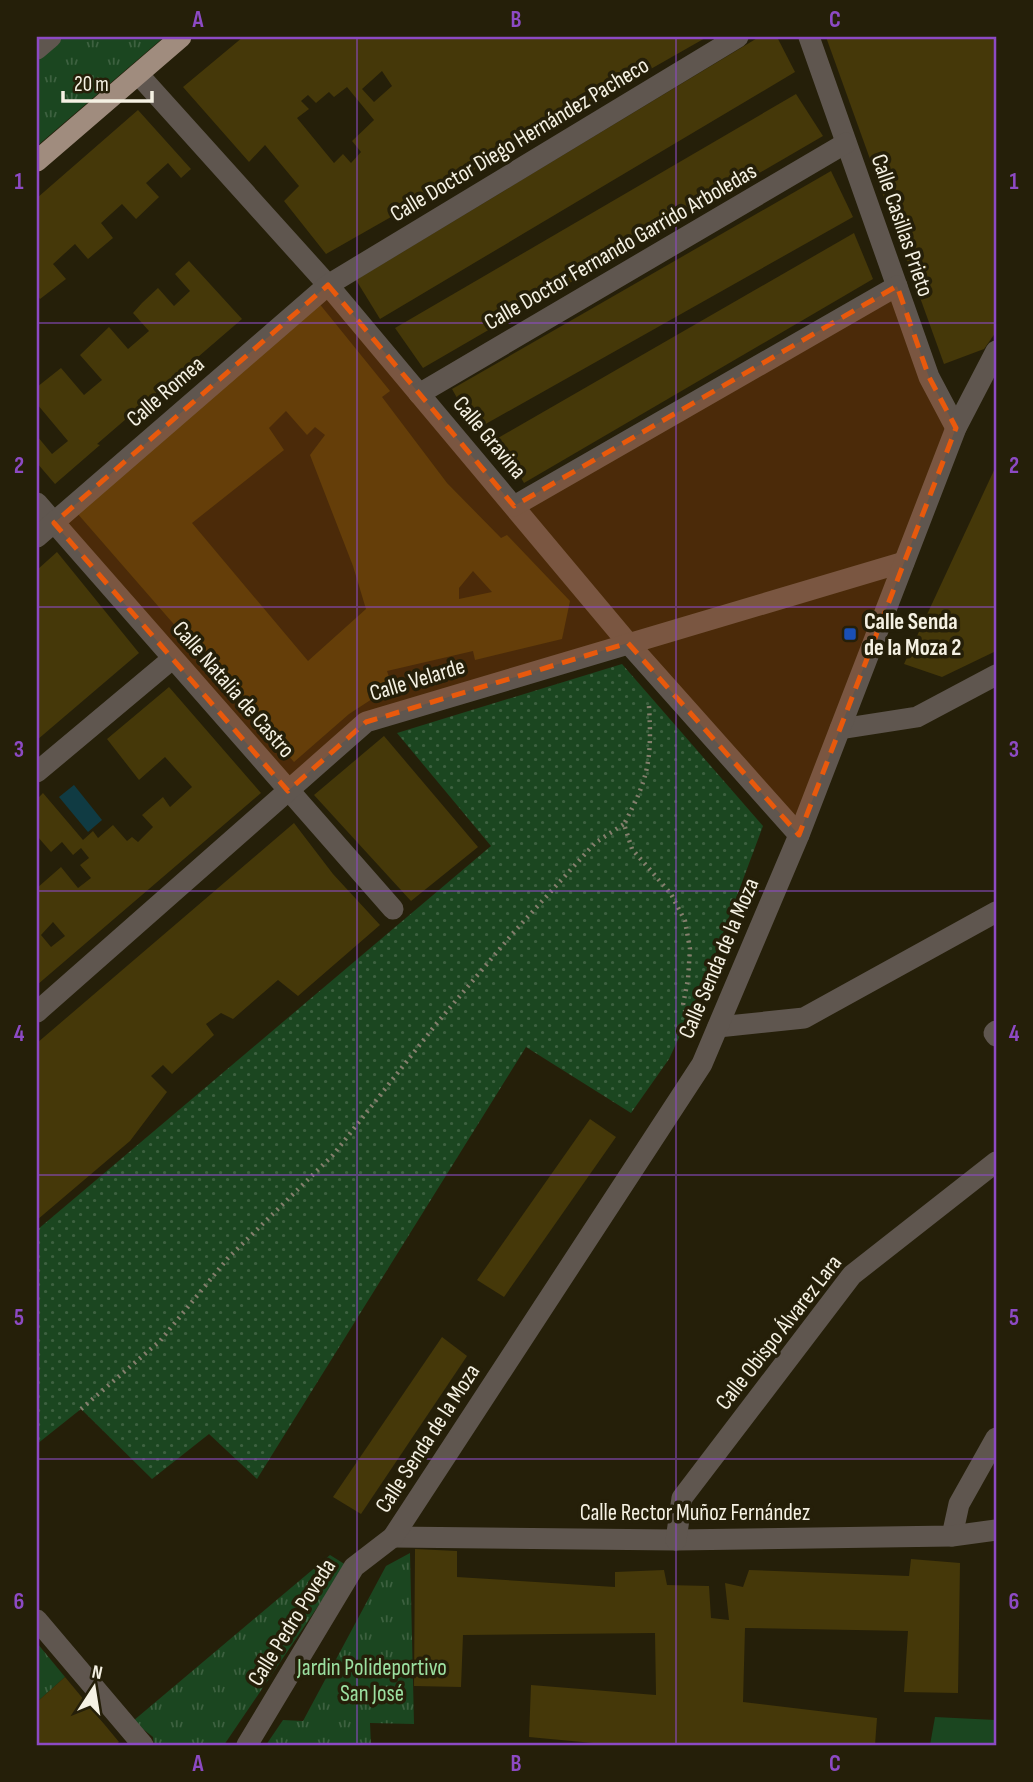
<svg xmlns="http://www.w3.org/2000/svg" width="1033" height="1782" font-family="'Sofia Sans Condensed',sans-serif">
<style>
.grass{fill:url(#grass-dots)}
.park{fill:url(#park-tufts)}
.pitch{fill:#1b4620}
.water{fill:#103b43}
.building{fill:#453809;fill-rule:evenodd}
.lines{fill:none;stroke-linecap:round;stroke-linejoin:round}
.path{stroke:#847f6d;stroke-width:4.5;stroke-dasharray:2 5;stroke-linecap:butt}
.minor{stroke:#5f564f;stroke-width:21}
.major{stroke:#a08c7e;stroke-width:21}
.marked{fill:#e8590c;fill-opacity:0.2;stroke:#e8590c;stroke-width:5;stroke-dasharray:14 9;stroke-linejoin:round}
.grid{fill:none;stroke:#8d4ac4;stroke-width:2;stroke-opacity:0.55}
.transit-dot{fill:#1a4fb4;stroke:#251f09;stroke-width:2.5}
.labels{text-anchor:middle;stroke-width:7;stroke-linejoin:round;paint-order:stroke}
.street-label{font-size:23px;fill:#f5f1e3;stroke:#251f09}
.poi-label{font-size:23px;font-weight:bold;fill:#f5f1e3;stroke:#251f09;text-anchor:start}
.park-label{font-size:23px;fill:#9ce0a1;stroke:#251f09}
.neatline{fill:none;stroke:#8d4ac4;stroke-width:2.5}
.grid-label{font-size:23px;text-anchor:middle;font-weight:bold;fill:#8d4ac4}
</style>
<defs>
<pattern id="grass-dots" width="8" height="8" patternUnits="userSpaceOnUse" patternTransform="scale(1.75)"><rect width="8" height="8" fill="#1b4620"/><path d="M2 2h.1M6 6h.1" fill="none" stroke="#3d6140" stroke-width="1.8" stroke-linecap="round"/></pattern>
<pattern id="park-tufts" width="24" height="20" patternUnits="userSpaceOnUse" patternTransform="scale(1.75)"><rect width="24" height="20" fill="#1b4620"/><path d="M3 7l-1-3M5 7V3M7 7l1-3M15 17l-1-3M17 17v-4M19 17l1-3" fill="none" stroke="#3d6140"/></pattern>
</defs>
<rect width="100%" height="100%" fill="#251f09"/>
<path class="grass" d="M622 664 763 826 704 984 669 1059 631 1113 526 1047 257 1479 209 1434 152 1479 81 1409 37 1444V1230L491 846 397 733Z"/>
<g class="park">
<path d="M37 37H164L37 146Z"/>
<path d="M410 1553 414 1724 370 1723 371 1745H266L283 1720 303 1721 386 1566Z"/>
<path d="M330 1555 346 1565 224 1745H154L153 1737 133 1721Z"/>
<path d="M37 1643 65 1677 37 1702Z"/>
</g>
<path class="pitch" d="M935 1717 996 1720V1745H930Z"/>
<path class="water" d="M74 785 102 820 88 832 59 797Z"/>
<g class="building">
<path d="M243 37H707L326 254 284 201 299 186 265 145 249 162 183 87ZM382 71 392 86 374 102 362 89ZM347 87 374 120 352 141 361 152 351 163 343 154 334 163 297 118 309 109 301 101 308 95 316 103 329 92 334 97Z"/>
<path d="M759 37H777L795 72 380 319 356 280Z"/>
<path d="M826 37H994L996 42V332L984 349 944 364Z"/>
<path d="M796 94 823 136 423 368 395 328Z"/>
<path d="M138 110 191 169 181 178 168 163 146 183 159 197 136 219 122 204 101 223 113 238 88 259 75 244 53 264 66 279 40 299 37 295V198Z"/>
<path d="M831 171 853 217 475 430 452 389Z"/>
<path d="M854 233 873 279 524 483 498 438Z"/>
<path d="M189 261 242 319 97 444 100 445 55 484 37 463V436L52 454 68 441 37 404V387L61 368 84 395 102 380 80 355 109 327 128 349 149 331 133 313 142 303 158 288 174 306 190 291 175 274Z"/>
<path d="M318 302 390 391 382 397 447 483 501 538 507 535 570 601 562 639 475 660 473 651 387 671 392 686 349 714 294 762 77 513ZM286 411 307 435 315 427 325 435 310 455 353 566 366 609 308 661 192 523 284 450 269 428ZM473 571 492 592 459 599V588Z"/>
<path d="M996 466V651L942 677 904 664Z"/>
<path d="M57 552 139 653 37 740V570Z"/>
<path d="M169 687 261 793 37 985V907L39 905 37 902V888L61 867 78 888 91 878 80 865 89 858 81 848 73 855 62 842 51 852 37 836V799L43 793 83 840 93 831 98 838 113 825 127 841 132 837 138 842 153 827 142 815 163 797 170 807 192 787 165 757 139 780 107 739ZM53 922 65 936 51 947 41 935Z"/>
<path d="M384 736 478 847 411 901 314 795Z"/>
<path d="M294 823 333 874 380 925 298 996 278 980 233 1019 221 1013 206 1024 214 1035 172 1074 163 1065 151 1076 167 1092 130 1141 37 1220V1043Z"/>
<path d="M590 1119 616 1137 504 1297 477 1280Z"/>
<path d="M442 1337 467 1356 361 1514 333 1497Z"/>
<path d="M415 1549 457 1551V1577L615 1587V1572L664 1570 667 1585 709 1586 711 1618 729 1620 725 1583 743 1587 749 1570 909 1576 911 1559 960 1563 958 1693 904 1692 908 1631 745 1628 743 1702 877 1718 875 1745H614L529 1737 531 1685 656 1695 655 1633 463 1635 461 1687 414 1686Z"/>
<path d="M65 1677 119 1742 115 1745H37V1702Z"/>
</g>
<g class="lines">
<g class="path">
<path d="M649 706C652 758 649 778 624 824L632 849 671 894 685 921 690 949 688 979 683 1005 688 1018"/>
<path d="M81 1409 160 1341 228 1258 333 1155 437 1023 514 932 595 843 624 824"/>
</g>
<g class="minor">
<path d="M809 37 929 377 956 428"/>
<path d="M37 49 51 37"/>
<path d="M138 74 328 285 628 643 799 835"/>
<path d="M419 394 846 143"/>
<path d="M37 503 393 909"/>
<path d="M514 506 897 286"/>
<path d="M37 537 328 285 738 37"/>
<path d="M840 729 917 717 996 675"/>
<path d="M37 772 172 659"/>
<path d="M37 1012 366 722 904 562"/>
<path d="M718 1027 804 1018 996 912"/>
<path d="M996 1031 994 1033 996 1036"/>
<path d="M952 1536 959 1504 996 1438"/>
<path d="M393 1537 676 1540 952 1536 996 1530"/>
<path d="M676 1540 682 1498 852 1275 996 1162"/>
<path d="M37 1620 143 1745"/>
<path d="M247 1745 354 1567 393 1537 702 1064 799 835 956 428 996 351"/>
</g>
<path class="major" d="M37 161 181 37"/>
</g>
<path class="marked" d="M328 285 514 506 897 286 929 377 956 428 799 835 628 643 366 722 288 791 54 523Z"/>
<path class="grid" d="M357 37V1745M676 37V1745M37 323H996M37 607H996M37 891H996M37 1175H996M37 1459H996"/>
<rect class="transit-dot" x="843" y="627" width="14" height="14" rx="3.5"/>
<g class="labels">
<g class="street-label">
<text transform="translate(519 139) rotate(-31)" y="8">Calle Doctor Diego Hernández Pacheco</text>
<text transform="translate(903 225) rotate(71)" y="8">Calle Casillas Prieto</text>
<text transform="translate(620 246) rotate(-30)" y="8">Calle Doctor Fernando Garrido Arboledas</text>
<text transform="translate(165 391) rotate(-41)" y="8">Calle Romea</text>
<text transform="translate(490 437) rotate(50)" y="8">Calle Gravina</text>
<text transform="translate(417 679) rotate(-17)" y="8">Calle Velarde</text>
<text transform="translate(234 689) rotate(49)" y="8">Calle Natalia de Castro</text>
<text transform="translate(718 958) rotate(-67)" y="8">Calle Senda de la Moza</text>
<text transform="translate(778 1332) rotate(-52)" y="8">Calle Obispo Álvarez Lara</text>
<text transform="translate(427 1438) rotate(-57)" y="8">Calle Senda de la Moza</text>
<text x="695" y="1520">Calle Rector Muñoz Fernández</text>
<text transform="translate(291 1622) rotate(-58)" y="8">Calle Pedro Poveda</text>
</g>
<g class="poi-label">
<text x="864" y="629">Calle Senda<tspan x="864" dy="26">de la Moza 2</tspan></text>
</g>
<g class="park-label">
<text x="372" y="1675">Jardin Polideportivo<tspan x="372" dy="26">San José</tspan></text>
</g>
</g>
<rect width="1033" height="1782" fill="none" stroke="#251f09" stroke-width="77"/>
<g transform="translate(94 1688) rotate(12)" stroke="#251f09" stroke-width="5" paint-order="stroke">
<path d="M0-5L12 26L0 18L-12 26Z" fill="#f5f1e3"/>
<text y="-10" font-size="19" font-weight="bold" text-anchor="middle" fill="#f5f1e3">N</text>
</g>
<path d="M63 91v10h89v-10" fill="none" stroke="#f5f1e3" stroke-width="3.5"/>
<text x="74" y="91" font-size="21" fill="#f5f1e3" stroke="#251f09" stroke-width="5" paint-order="stroke">20 m</text>
<rect x="38" y="38" width="957" height="1706" class="neatline"/>
<g class="grid-label">
<text x="198" y="27">A</text>
<text x="516" y="27">B</text>
<text x="835" y="27">C</text>
<text x="19" y="189">1</text>
<text x="1014" y="189">1</text>
<text x="19" y="473">2</text>
<text x="1014" y="473">2</text>
<text x="19" y="757">3</text>
<text x="1014" y="757">3</text>
<text x="19" y="1041">4</text>
<text x="1014" y="1041">4</text>
<text x="19" y="1325">5</text>
<text x="1014" y="1325">5</text>
<text x="19" y="1609">6</text>
<text x="1014" y="1609">6</text>
<text x="198" y="1771">A</text>
<text x="516" y="1771">B</text>
<text x="835" y="1771">C</text>
</g>
</svg>
